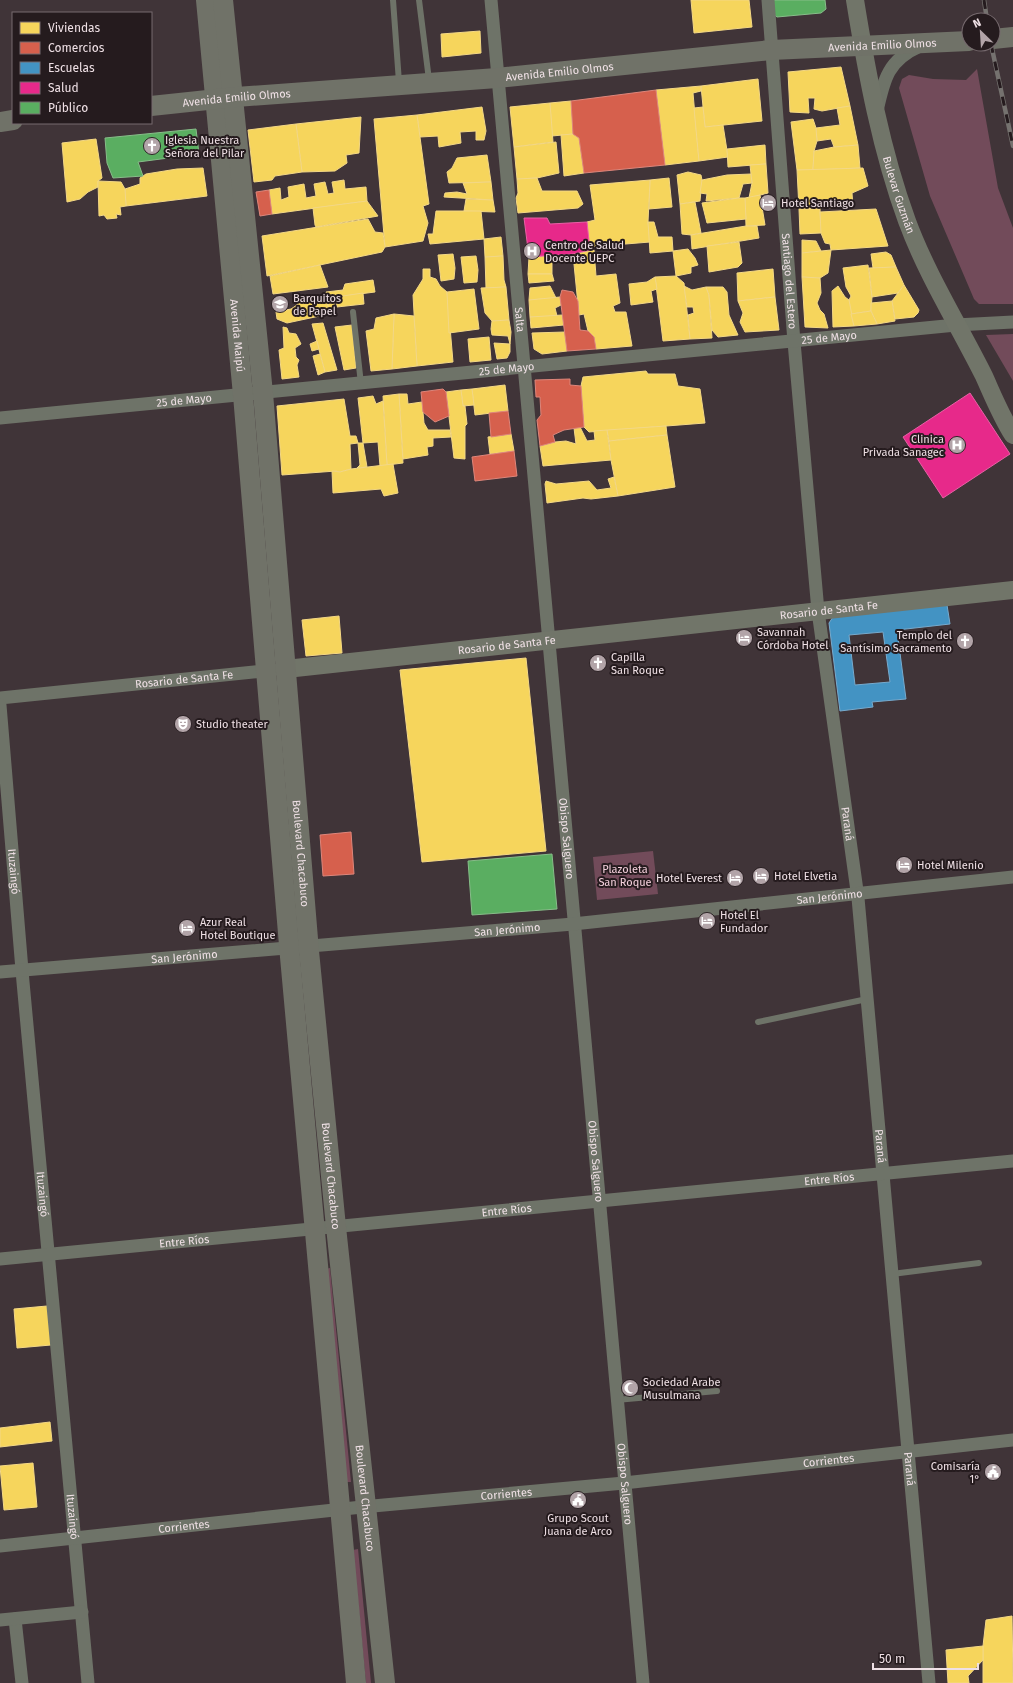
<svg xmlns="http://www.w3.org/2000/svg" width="1013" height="1683" font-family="'Fira Sans',sans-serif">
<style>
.green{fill:#724b5a}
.homes{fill:#f6d55c;stroke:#f4d885}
.shops{fill:#d6604d;stroke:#de867b}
.schools{fill:#4393c3;stroke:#77aacd;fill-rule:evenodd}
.health{fill:#e7298a;stroke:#e960a5}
.public{fill:#5aae61;stroke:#87bd89}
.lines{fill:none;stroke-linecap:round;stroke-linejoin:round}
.lane{stroke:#6e7368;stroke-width:6}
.street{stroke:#6e7368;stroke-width:13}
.secondary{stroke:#717569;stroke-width:18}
.primary{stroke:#707268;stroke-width:20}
.rail-casing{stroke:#75726f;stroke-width:4.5}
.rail{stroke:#251b1e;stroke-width:3;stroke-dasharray:9;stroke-linecap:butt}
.labels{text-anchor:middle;stroke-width:4;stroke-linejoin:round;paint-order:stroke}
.street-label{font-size:11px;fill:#efe0e5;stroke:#251b1e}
.poi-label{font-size:11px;fill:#efe0e5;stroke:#251b1e;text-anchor:start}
.park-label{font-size:11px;fill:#f4d0dc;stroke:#251b1e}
</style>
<rect width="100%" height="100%" fill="#403438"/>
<g class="green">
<path d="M977 69 998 188 1013 228V304H979L974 299 930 196 899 88 902 79 909 75 933 79 966 80Z"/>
<path d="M1013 334V381L986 335Z"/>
<path d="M653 851 658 894 597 900 593 857Z"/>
<path d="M330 1268 351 1482H346L325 1269Z"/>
<path d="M358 1549 371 1683H366L353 1550Z"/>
</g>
<g class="homes">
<path d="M691 0H749L752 27 694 33Z"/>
<path d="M480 31 481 53 442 57 441 34Z"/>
<path d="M841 67 850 106 822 111 814 109 815 98H808L809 113 790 112 788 72Z"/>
<path d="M758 79 762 121 705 127 701 86Z"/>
<path d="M701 86V91L693 93 699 161 665 165 656 90Z"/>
<path d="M571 101 573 134 552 136 550 103Z"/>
<path d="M550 103 553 142 514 147 510 107Z"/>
<path d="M850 106 858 145 834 147 831 139 817 141 816 128 840 125 837 108Z"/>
<path d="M482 107 486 131 484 140H476V131L460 132 461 143 439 147 438 136 420 137 417 115Z"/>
<path d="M703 107 705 127 723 125 728 157 699 161 694 108Z"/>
<path d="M417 115 429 204 423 206 428 223 423 241 385 247 374 119Z"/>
<path d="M361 117 359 153 346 155 347 163 335 171 302 172 296 124Z"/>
<path d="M813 119 816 128 817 141 814 151 813 170H797L791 122Z"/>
<path d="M296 124 302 172 275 176 272 180 254 182 248 130Z"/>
<path d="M573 134 579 138 584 173 564 176 561 135Z"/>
<path d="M96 139 102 178 98 181V187L88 192 80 199 67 202 62 143Z"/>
<path d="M556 142 559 173 537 178 517 179 514 147Z"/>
<path d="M765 145 766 164 728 167 727 149Z"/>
<path d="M858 145 860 168 813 170 814 151 834 147Z"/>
<path d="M487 155 491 182 449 183 447 172 452 168 457 158Z"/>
<path d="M766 164 768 193 749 198 752 183 750 165Z"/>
<path d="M203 168 207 196 126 206 125 189 140 184V178L146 174 177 169Z"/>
<path d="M863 168 868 186 852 193 853 207 799 209 797 170Z"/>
<path d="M688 172 701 175 702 180 700 201 680 204 677 175Z"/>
<path d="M751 174 752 183 743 184 739 198 706 201 707 194 700 193 702 180 727 175Z"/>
<path d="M537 178 542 191H577L583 204 578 208 518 213 516 198 518 193 517 179Z"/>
<path d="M669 178 672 207 649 209 650 180Z"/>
<path d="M344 180 345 189 366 187 367 201 272 214 269 190 280 188 281 200 289 197 288 187 304 184 306 198 316 196 314 184 325 182 328 194 334 193 332 182Z"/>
<path d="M650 180 648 222 650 242 589 247 587 222 595 220 590 185Z"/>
<path d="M98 181 121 182 125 189 126 206 120 207 121 215 116 214 117 218 107 219 104 215 99 216Z"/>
<path d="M491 182 493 200 444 197 445 193 457 192 467 194 463 183Z"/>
<path d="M760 195 765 225 746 226 745 198Z"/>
<path d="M739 198H745L746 219 707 223 702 203Z"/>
<path d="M466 199 493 200 495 212 464 211Z"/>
<path d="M367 201 378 216 316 227 315 225 313 208Z"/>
<path d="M695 202 701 233 691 235 682 234 680 204Z"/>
<path d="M799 209H820L821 233 800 234Z"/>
<path d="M876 209 888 246 831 250 830 244 825 243 821 233 820 212Z"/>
<path d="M436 211H481L484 239 430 244 428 234H433Z"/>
<path d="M368 219 375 232 383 233 385 247 382 252 267 276 262 236Z"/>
<path d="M648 222H654L658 237H672L673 251 650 253Z"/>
<path d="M746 226H757L759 238 692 249 691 235Z"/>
<path d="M501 237 503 256 485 257 484 239Z"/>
<path d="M802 240 816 241 821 251 802 253Z"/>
<path d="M739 242 742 263 738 267 709 272 707 246Z"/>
<path d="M688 249 695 258 698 265 691 267V273L676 276 673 251Z"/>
<path d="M594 250 596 276 616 274 620 303 613 306 615 312H626L632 346 596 349 594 337 588 331 584 314 579 315 573 254Z"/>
<path d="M831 250 828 273 820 278 802 277V253Z"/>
<path d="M886 252 891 255 896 267 873 268 871 254Z"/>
<path d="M453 254 455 268 454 279 441 281 438 255Z"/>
<path d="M552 255V274H528L529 257Z"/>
<path d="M476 256 478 270 477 282 464 283 461 257Z"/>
<path d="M503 256 504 280 506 287 486 288 485 257Z"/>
<path d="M320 265 328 287 273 294 270 276Z"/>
<path d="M868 265 872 297 871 311 851 314 849 300 851 296 846 287 843 268Z"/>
<path d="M896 267 904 285 898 293 872 297 869 268Z"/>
<path d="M423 269H430V277L436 279 440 286 447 292 453 362 417 366 413 295 423 279Z"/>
<path d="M773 269 775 297 738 301 737 273Z"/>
<path d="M528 274H552L554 281 529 283Z"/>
<path d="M676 276 684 283 690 339 663 341 655 277Z"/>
<path d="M655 277 657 289 651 291 653 302 631 305 629 284 647 282Z"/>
<path d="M802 277 820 278 821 293 817 303 820 310 824 314 828 328 805 327Z"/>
<path d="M373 280 375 292 336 297 334 303 335 312 329 314 326 292 343 290 345 284Z"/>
<path d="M904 285 919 310 918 313 914 317 895 319 892 301Z"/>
<path d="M550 286 556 298 529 300 530 288Z"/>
<path d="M684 286 692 290 706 287 709 295 712 338 690 339 688 315 694 313 693 307H687Z"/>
<path d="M838 286 845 297 849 300 854 326 833 327 832 291Z"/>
<path d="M506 287 509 320 492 321 485 313 481 288Z"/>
<path d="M706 287H723L727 292 729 315 738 335 718 337 712 330 709 295Z"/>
<path d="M474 289 479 329 449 333 447 292Z"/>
<path d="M363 293 364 304 337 307 336 297Z"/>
<path d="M560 297 561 305 555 308 557 316 530 317 529 300Z"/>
<path d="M775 297 779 330 745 332 740 322 743 313 738 301Z"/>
<path d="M299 300 303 303 327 301 329 314 287 323 277 319 276 312 291 309 297 305Z"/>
<path d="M892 301 895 321 877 324 871 311V303Z"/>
<path d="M871 311 877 324 854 326 851 314Z"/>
<path d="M394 314 414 316 417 366 392 369Z"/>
<path d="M394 314 392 369 371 371 366 331 374 329 376 318Z"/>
<path d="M562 315 564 325 531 328 530 317Z"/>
<path d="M509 320 511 332 510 344 508 336 492 335 491 329 492 321Z"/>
<path d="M323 323 337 370 325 372 312 324Z"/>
<path d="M352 325 356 368 344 370 335 327Z"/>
<path d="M283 327 287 328 289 333 296 334 301 344 295 348 296 357 299 360 297 365 299 377 282 379 279 350 284 348Z"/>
<path d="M565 332 567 351 542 354 534 349 532 333Z"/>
<path d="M489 337 491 360 470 362 468 339Z"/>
<path d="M317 341 319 349 312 351 310 344Z"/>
<path d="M494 343 510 344V352L507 358 497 359Z"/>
<path d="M320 354 325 372 318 375 313 356Z"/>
<path d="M646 371 648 374H675L678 386 700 389 705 423 589 432 584 427 581 386 583 377Z"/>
<path d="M505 385 508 411 475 415 472 389Z"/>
<path d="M472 389 474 405 463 406 461 390Z"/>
<path d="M461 390 463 406H465L467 424 465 426V459L454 458 446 392Z"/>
<path d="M399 394H407L408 404 422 402 424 423 428 430H450L451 437 433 438V446L427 447 428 455 403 459Z"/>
<path d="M399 394 403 463 387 465 383 396Z"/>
<path d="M373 396 376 404 383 401 387 465 380 466 378 442 363 443 358 398Z"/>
<path d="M344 399 350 436H356L358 443 350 444 351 469 340 472 336 471 282 475 277 406Z"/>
<path d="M666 426 667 435 609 441 607 430Z"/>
<path d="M580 427 587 441 595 440 594 431 607 430 611 460 543 466 540 446 555 442 566 441 576 444 574 428Z"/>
<path d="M511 434 514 451 490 454 488 437Z"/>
<path d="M667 435 675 487 618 496 611 460 609 441Z"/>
<path d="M358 443H363L367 467 357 468 360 465Z"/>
<path d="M393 464 398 493 384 496 381 489 333 493 332 471 340 472 351 469Z"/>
<path d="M614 477 618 496 591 499 583 498 547 503 545 484 546 481 556 484 589 481 597 490 611 488 608 479Z"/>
<path d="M339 616 342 653 306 656 302 620Z"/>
<path d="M526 658 546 851 422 862 400 670Z"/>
<path d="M47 1306 51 1345 17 1348 14 1309Z"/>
<path d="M50 1422 52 1441 0 1447V1428Z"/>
<path d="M33 1463 37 1507 4 1510 0 1466Z"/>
<path d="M1012 1616 1013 1683H983V1646L986 1620Z"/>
<path d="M983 1646V1660L968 1676 969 1683H948L946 1650Z"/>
</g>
<g class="shops">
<path d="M656 90 665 165 584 173 579 138 573 134 571 101Z"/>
<path d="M269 190 272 214 260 216 256 192Z"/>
<path d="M562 290 573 292 578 301 580 330 588 331 594 337 596 349 567 351 560 297Z"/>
<path d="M570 379V385L581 386 584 427 564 430 553 435 555 442 540 446 537 420 541 415 540 397H536L535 380Z"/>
<path d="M443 389 446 392 449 416 435 422 423 412 421 392Z"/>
<path d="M508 411 511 434 491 437 489 413Z"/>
<path d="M514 451 517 476 475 481 472 457Z"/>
<path d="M351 832 354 874 323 876 320 835Z"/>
</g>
<path class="schools" d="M947 605 950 624 897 630 906 699 872 702 873 707 840 711 829 623 833 617ZM883 632 890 682 855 685 849 635Z"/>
<g class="health">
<path d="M524 218H547L550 224 587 222 590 250 573 254 529 257Z"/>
<path d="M970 393 1010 454 943 498 903 437Z"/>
</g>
<g class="public">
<path d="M770 0H825L826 9 821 13 777 17 771 12Z"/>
<path d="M196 129 199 154 138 162 143 176 113 178 107 163 105 138Z"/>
<path d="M552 854 557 909 472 915 468 861Z"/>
</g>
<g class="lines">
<g class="lane">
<path d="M393 0 399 82"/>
<path d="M419 0 429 80"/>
<path d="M353 312 361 384"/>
<path d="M758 1022 867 999"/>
<path d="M892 1274 979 1263"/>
<path d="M616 1400 717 1391"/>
</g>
<g class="street">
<path id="s1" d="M491 0 643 1683"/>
<path id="s2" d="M768 0 794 342 818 611 858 898 929 1683"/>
<path d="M877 111C884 79 888 60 920 46"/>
<path id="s3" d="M0 418 956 325 1013 322"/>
<path id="s4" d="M0 698 273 670"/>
<path id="s5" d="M0 705 23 982 88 1683"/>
<path id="s6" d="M0 972 573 924 1013 877"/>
<path id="s7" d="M0 1259 1013 1161"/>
<path id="s8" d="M0 1546 362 1507 624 1483 1013 1440"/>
<path d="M15 1619 22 1683"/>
<path d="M0 1620 82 1612"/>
</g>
<g class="secondary">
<path id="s9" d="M855 0C867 74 881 150 907 221 927 275 958 324 984 376 993 396 1001 416 1013 435"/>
<path id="s10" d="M286 669 1013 590"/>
</g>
<g class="primary">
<path id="s11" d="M206 0 243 395 290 957 356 1683"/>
<path id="s12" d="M223 0 263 393 309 951 336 1227 385 1683"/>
<path d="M993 39 1013 37"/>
<path id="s13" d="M151 106 236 97 497 78 771 50 969 41"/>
<path d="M0 122 13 120"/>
</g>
<g class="rail-casing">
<g id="rail">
<path d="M984 0 987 20"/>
<path d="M991 44 1013 146"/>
</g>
</g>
<use href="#rail" class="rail"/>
</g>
<defs>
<g id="church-disc" transform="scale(0.9)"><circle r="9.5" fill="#b2a4a8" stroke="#251b1e"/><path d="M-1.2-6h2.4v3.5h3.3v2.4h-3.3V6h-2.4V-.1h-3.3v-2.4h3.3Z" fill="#fff"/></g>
<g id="hotel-disc" transform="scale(0.9)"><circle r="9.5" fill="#b2a4a8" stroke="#251b1e"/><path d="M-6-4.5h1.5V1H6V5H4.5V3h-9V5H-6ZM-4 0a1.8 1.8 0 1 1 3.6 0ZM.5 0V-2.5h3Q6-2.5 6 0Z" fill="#fff"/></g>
<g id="hospital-disc" transform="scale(0.9)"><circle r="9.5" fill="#b2a4a8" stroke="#251b1e"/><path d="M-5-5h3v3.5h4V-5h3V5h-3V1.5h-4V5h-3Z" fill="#fff"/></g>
<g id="school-disc" transform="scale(0.9)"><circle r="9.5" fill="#b2a4a8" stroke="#251b1e"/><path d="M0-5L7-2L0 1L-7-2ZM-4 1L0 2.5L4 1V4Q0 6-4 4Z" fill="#fff"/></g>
<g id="theatre-disc" transform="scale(0.9)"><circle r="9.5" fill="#b2a4a8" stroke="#251b1e"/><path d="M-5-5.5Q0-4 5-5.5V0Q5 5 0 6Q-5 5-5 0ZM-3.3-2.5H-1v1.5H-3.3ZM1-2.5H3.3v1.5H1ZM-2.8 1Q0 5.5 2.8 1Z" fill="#fff"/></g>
<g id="mosque-disc" transform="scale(0.9)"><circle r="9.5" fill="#b2a4a8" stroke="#251b1e"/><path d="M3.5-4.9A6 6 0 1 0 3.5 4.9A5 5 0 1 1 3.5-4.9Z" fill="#fff"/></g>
<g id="civic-disc" transform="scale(0.9)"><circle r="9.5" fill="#b2a4a8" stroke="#251b1e"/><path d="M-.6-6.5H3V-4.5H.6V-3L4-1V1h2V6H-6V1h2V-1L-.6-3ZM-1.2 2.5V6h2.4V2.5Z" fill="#fff"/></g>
</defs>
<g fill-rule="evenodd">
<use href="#church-disc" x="152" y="146"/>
<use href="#hotel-disc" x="768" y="203"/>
<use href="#hospital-disc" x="532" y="251"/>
<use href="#school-disc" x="280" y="304"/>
<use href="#hospital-disc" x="957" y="445"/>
<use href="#hotel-disc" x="744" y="638"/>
<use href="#church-disc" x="965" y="641"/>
<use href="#church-disc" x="598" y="663"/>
<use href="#theatre-disc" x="183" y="724"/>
<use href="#hotel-disc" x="904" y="865"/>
<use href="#hotel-disc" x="761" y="876"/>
<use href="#hotel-disc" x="735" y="878"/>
<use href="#hotel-disc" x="707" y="921"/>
<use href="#hotel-disc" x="187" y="928"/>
<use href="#mosque-disc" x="630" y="1388"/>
<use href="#civic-disc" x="993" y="1472"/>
<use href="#civic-disc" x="578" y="1500"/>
</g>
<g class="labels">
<g class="street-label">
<text dy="4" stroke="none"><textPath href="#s13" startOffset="734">Avenida Emilio Olmos</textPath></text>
<text dy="4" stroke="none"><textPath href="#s13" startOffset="410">Avenida Emilio Olmos</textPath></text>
<text dy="4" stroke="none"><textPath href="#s13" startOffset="86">Avenida Emilio Olmos</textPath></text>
<text dy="4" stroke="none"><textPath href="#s9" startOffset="200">Bulevar Guzmán</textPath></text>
<text dy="4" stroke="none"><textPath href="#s2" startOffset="282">Santiago del Estero</textPath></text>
<text dy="4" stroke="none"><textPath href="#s1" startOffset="321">Salta</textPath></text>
<text dy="4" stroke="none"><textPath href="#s11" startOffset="337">Avenida Maipú</textPath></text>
<text dy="4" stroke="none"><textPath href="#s3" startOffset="833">25 de Mayo</textPath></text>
<text dy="4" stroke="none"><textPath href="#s3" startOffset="509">25 de Mayo</textPath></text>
<text dy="4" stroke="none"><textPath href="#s3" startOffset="185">25 de Mayo</textPath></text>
<text dy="4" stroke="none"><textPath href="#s10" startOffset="546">Rosario de Santa Fe</textPath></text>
<text dy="4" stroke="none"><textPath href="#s10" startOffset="222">Rosario de Santa Fe</textPath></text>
<text dy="4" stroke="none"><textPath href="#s4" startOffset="185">Rosario de Santa Fe</textPath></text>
<text dy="4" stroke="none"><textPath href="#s2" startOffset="828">Paraná</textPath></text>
<text dy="4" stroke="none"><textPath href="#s1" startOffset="842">Obispo Salguero</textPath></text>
<text dy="4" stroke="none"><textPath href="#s12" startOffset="857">Boulevard Chacabuco</textPath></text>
<text dy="4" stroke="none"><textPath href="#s5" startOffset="167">Ituzaingó</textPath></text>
<text dy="4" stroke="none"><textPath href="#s6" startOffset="833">San Jerónimo</textPath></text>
<text dy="4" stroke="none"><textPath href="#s6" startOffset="509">San Jerónimo</textPath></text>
<text dy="4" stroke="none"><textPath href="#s6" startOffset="185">San Jerónimo</textPath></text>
<text dy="4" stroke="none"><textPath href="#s2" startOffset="1152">Paraná</textPath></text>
<text dy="4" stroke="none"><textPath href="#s1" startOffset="1166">Obispo Salguero</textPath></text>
<text dy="4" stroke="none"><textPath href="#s12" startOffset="1181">Boulevard Chacabuco</textPath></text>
<text dy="4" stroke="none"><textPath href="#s7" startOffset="833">Entre Ríos</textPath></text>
<text dy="4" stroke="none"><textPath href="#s5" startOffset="491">Ituzaingó</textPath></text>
<text dy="4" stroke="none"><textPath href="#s7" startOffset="509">Entre Ríos</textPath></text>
<text dy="4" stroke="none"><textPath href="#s7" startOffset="185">Entre Ríos</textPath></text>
<text dy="4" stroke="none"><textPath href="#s8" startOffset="833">Corrientes</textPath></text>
<text dy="4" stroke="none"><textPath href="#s2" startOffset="1476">Paraná</textPath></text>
<text dy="4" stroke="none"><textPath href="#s1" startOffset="1490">Obispo Salguero</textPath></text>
<text dy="4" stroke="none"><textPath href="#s8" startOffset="509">Corrientes</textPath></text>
<text dy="4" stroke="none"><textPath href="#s12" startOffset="1505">Boulevard Chacabuco</textPath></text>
<text dy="4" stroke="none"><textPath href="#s5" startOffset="815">Ituzaingó</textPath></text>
<text dy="4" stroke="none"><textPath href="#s8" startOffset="185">Corrientes</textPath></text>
</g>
<g class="poi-label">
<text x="165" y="144">Iglesia Nuestra<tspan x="165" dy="13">Señora del Pilar</tspan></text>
<text x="781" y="207">Hotel Santiago</text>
<text x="545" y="249">Centro de Salud<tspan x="545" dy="13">Docente UEPC</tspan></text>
<text x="293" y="302">Barquitos<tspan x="293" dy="13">de Papel</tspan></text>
<text x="944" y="443" text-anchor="end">Clinica<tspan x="944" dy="13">Privada Sanagec</tspan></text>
<text x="757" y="636">Savannah<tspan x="757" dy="13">Córdoba Hotel</tspan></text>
<text x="952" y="639" text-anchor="end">Templo del<tspan x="952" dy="13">Santísimo Sacramento</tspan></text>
<text x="611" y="661">Capilla<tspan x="611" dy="13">San Roque</tspan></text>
<text x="196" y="728">Studio theater</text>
<text x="917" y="869">Hotel Milenio</text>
<text x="774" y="880">Hotel Elvetia</text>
<text x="722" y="882" text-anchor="end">Hotel Everest</text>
<text x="720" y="919">Hotel El<tspan x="720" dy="13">Fundador</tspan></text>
<text x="200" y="926">Azur Real<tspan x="200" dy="13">Hotel Boutique</tspan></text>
<text x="643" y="1386">Sociedad Arabe<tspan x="643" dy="13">Musulmana</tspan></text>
<text x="980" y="1470" text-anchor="end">Comisaría<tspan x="980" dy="13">1°</tspan></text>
<text x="578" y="1522" text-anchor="middle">Grupo Scout<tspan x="578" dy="13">Juana de Arco</tspan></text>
</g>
<g class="park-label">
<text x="625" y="873">Plazoleta<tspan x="625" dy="13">San Roque</tspan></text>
</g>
</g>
<rect x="12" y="12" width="140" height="112" fill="#251b1e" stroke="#766a6e"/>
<rect x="20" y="22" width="20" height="12" fill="#f6d55c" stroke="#766a6e"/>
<text x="48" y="32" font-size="12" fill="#efe0e5">Viviendas</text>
<rect x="20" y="42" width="20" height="12" fill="#d6604d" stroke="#766a6e"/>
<text x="48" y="52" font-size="12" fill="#efe0e5">Comercios</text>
<rect x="20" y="62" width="20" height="12" fill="#4393c3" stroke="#766a6e"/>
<text x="48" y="72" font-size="12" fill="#efe0e5">Escuelas</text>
<rect x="20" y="82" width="20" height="12" fill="#e7298a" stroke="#766a6e"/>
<text x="48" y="92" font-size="12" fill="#efe0e5">Salud</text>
<rect x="20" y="102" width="20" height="12" fill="#5aae61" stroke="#766a6e"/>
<text x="48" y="112" font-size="12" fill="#efe0e5">Público</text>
<g transform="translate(981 32) rotate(335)"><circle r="19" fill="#251b1e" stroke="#766a6e"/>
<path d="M0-3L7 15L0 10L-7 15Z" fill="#b2a4a8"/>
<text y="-6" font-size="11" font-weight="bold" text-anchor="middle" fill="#efe0e5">N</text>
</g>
<path d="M873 1663v6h105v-6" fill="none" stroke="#efe0e5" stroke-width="2"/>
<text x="879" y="1663" font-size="12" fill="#efe0e5" stroke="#251b1e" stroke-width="3" paint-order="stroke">50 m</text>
</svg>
